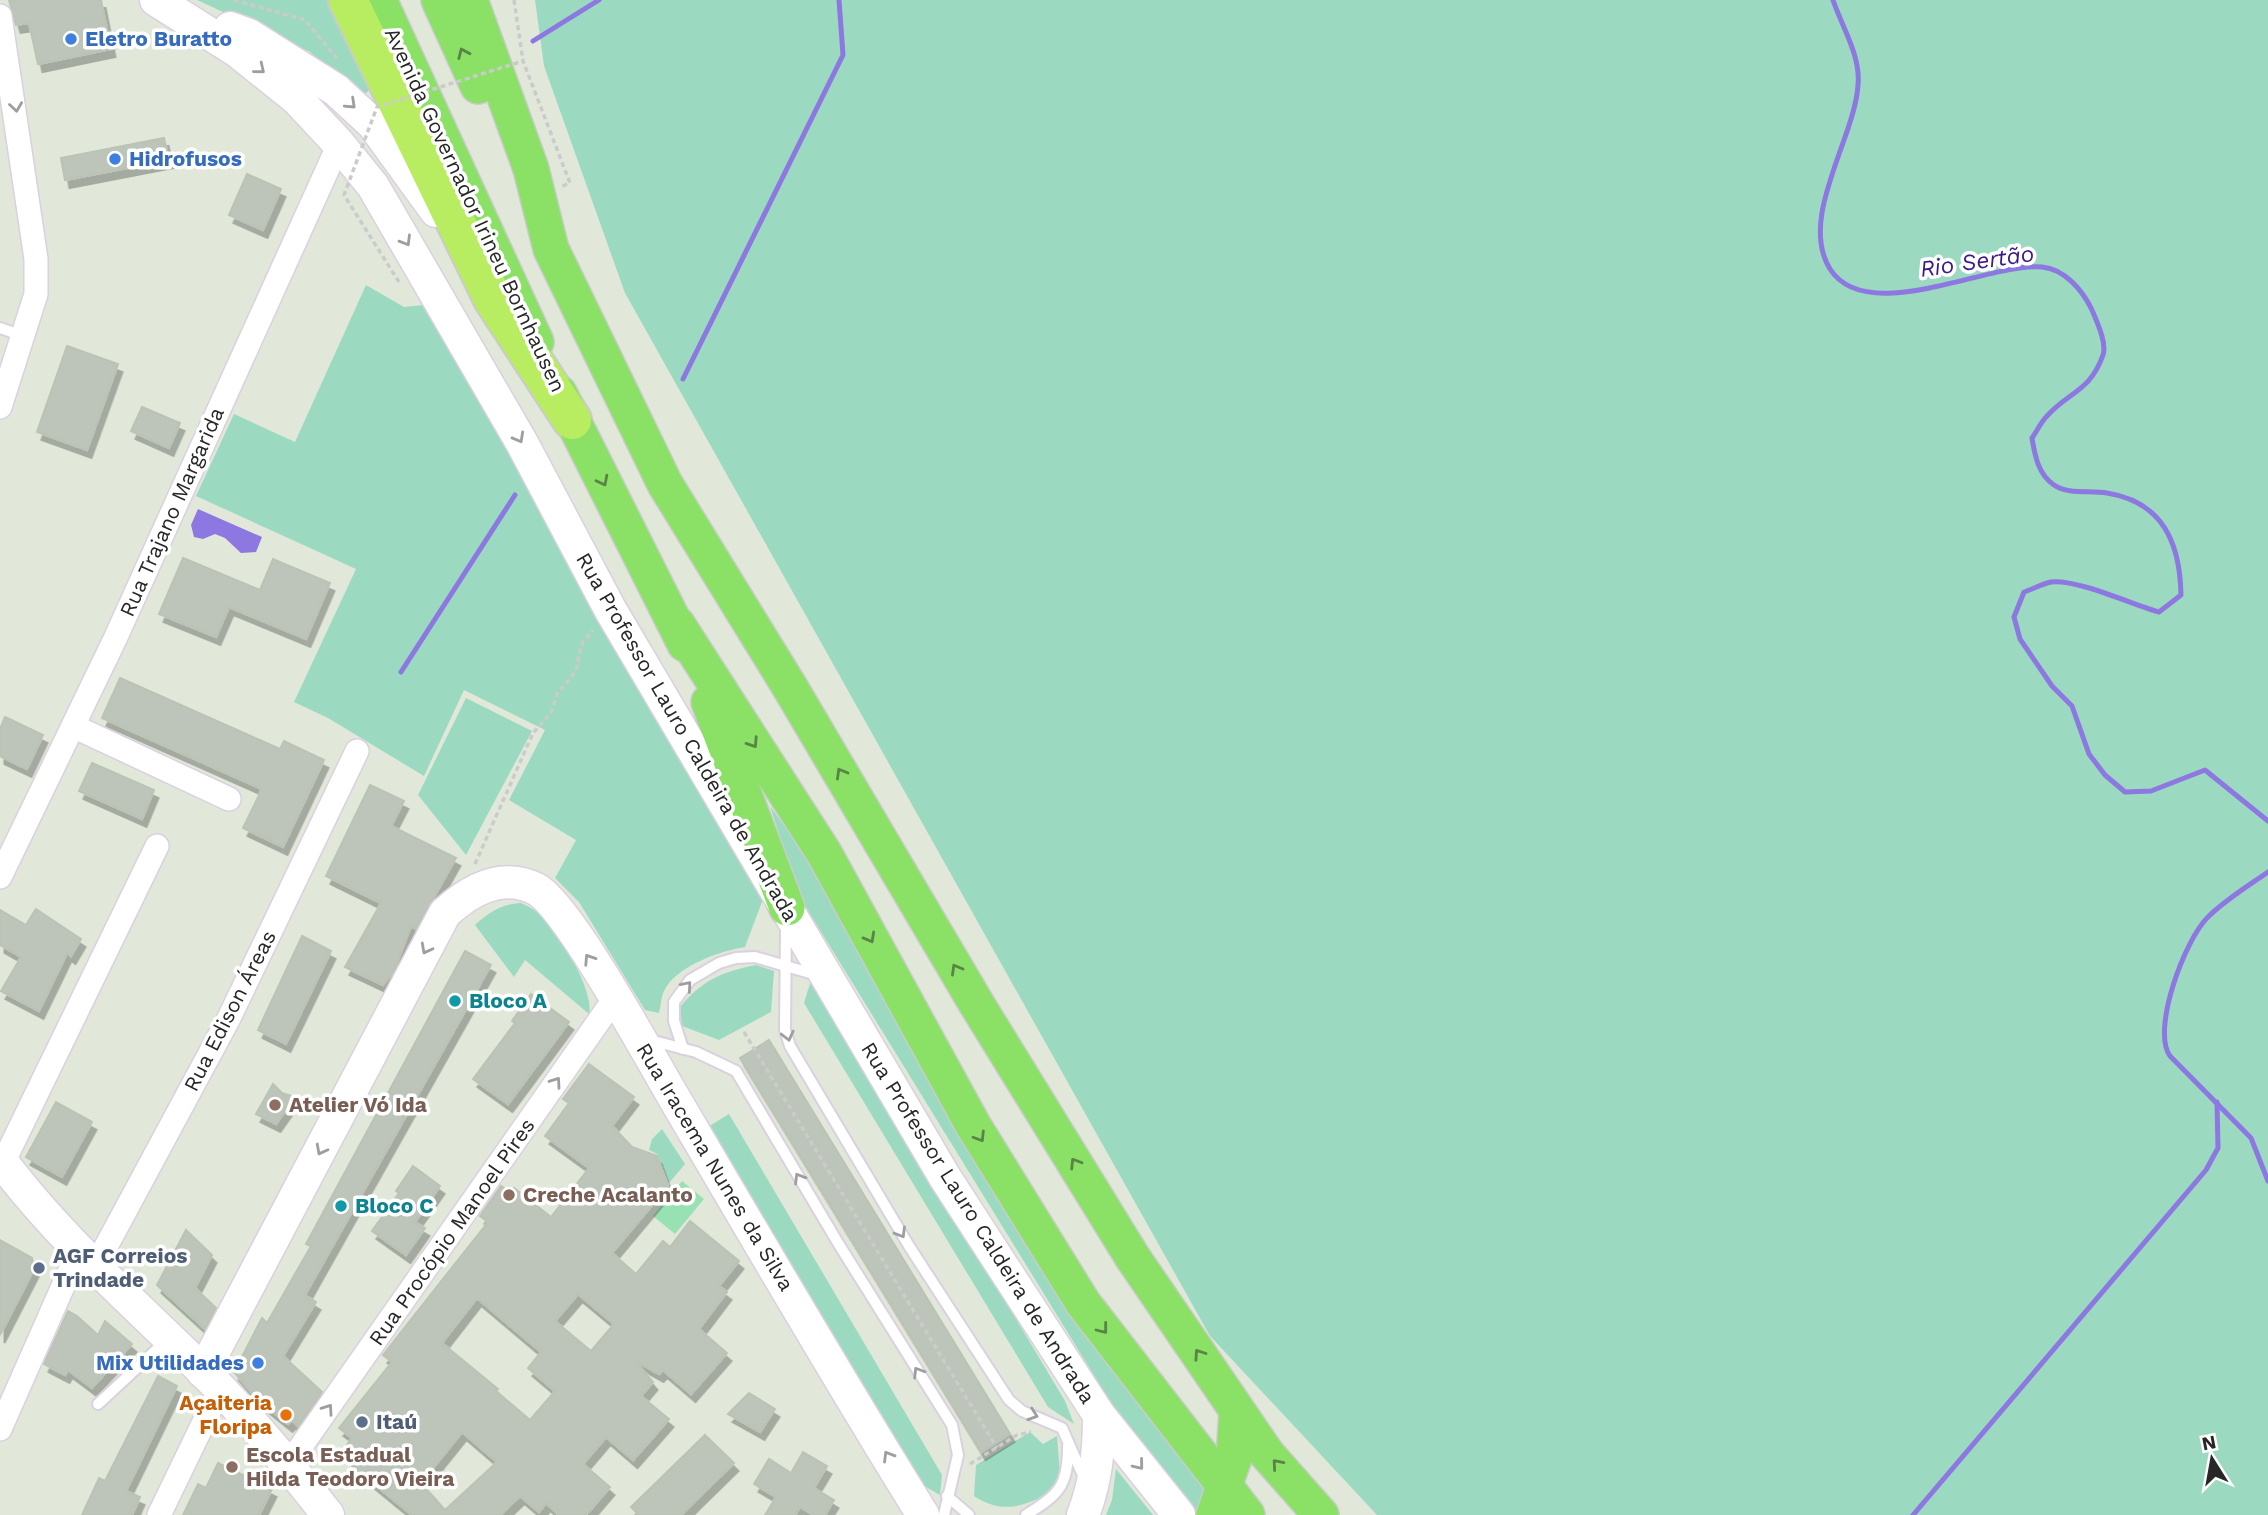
<svg xmlns="http://www.w3.org/2000/svg" width="2268" height="1515" font-family="'Work Sans',sans-serif">
<style>
.green{fill:#9bdac1}
.pitch{fill:#98e1b3}
.water{fill:#8d77e1}
.lines{fill:none;stroke-linecap:round;stroke-linejoin:round}
.stream{stroke:#8d77e1;stroke-width:5}
.building{fill:#bdc4ba;stroke:#bac3b4;stroke-width:2;fill-rule:evenodd;filter:url(#shadow)}
.lane-casing{stroke:#dbd0df;stroke-width:14}
.street-casing{stroke:#dbd0df;stroke-width:26}
.secondary-casing{stroke:#dbd0df;stroke-width:35}
.primary-casing{stroke:#cbcbcb;stroke-width:38}
.highway-casing{stroke:#cbcbcb;stroke-width:42}
.path{stroke:#cbcbcb;stroke-width:3.5;stroke-dasharray:5 3.5;stroke-linecap:butt}
.lane{stroke:#fff;stroke-width:10}
.street{stroke:#fff;stroke-width:23}
.secondary{stroke:#fff;stroke-width:32}
.primary{stroke:#8ae166;stroke-width:35}
.highway{stroke:#b8ed61;stroke-width:38}
.path-bridge{stroke:#cbcbcb;stroke-width:3.5;stroke-dasharray:5 3.5;stroke-linecap:butt}
.oneway{stroke:#588446}
.oneway2{stroke:#9e9e9e}
.shop-dot{fill:#3f7fe0;stroke:#fff;stroke-width:2.5}
.culture-dot{fill:#0f9aa8;stroke:#fff;stroke-width:2.5}
.education-dot{fill:#8d6e63;stroke:#fff;stroke-width:2.5}
.service-dot{fill:#5c6f8a;stroke:#fff;stroke-width:2.5}
.food-dot{fill:#e8710a;stroke:#fff;stroke-width:2.5}
.labels{text-anchor:middle;stroke-width:7;stroke-linejoin:round;paint-order:stroke}
.shop-label{font-size:21px;font-weight:bold;fill:#366cbe;stroke:#fff;text-anchor:start}
.street-label{font-size:21px;fill:#272727;stroke:#fff}
.culture-label{font-size:21px;font-weight:bold;fill:#0d838f;stroke:#fff;text-anchor:start}
.education-label{font-size:21px;font-weight:bold;fill:#785e54;stroke:#fff;text-anchor:start}
.service-label{font-size:21px;font-weight:bold;fill:#4e5e75;stroke:#fff;text-anchor:start}
.food-label{font-size:21px;font-weight:bold;fill:#c56008;stroke:#fff;text-anchor:end}
.water-label{font-size:23px;font-style:italic;fill:#3a1a88;stroke:#fff}
</style>
<defs>
<filter id="shadow"><feDropShadow dx="4.5" dy="8" stdDeviation="0" flood-color="#0004"/></filter>
</defs>
<rect width="100%" height="100%" fill="#e1e8da"/>
<g class="green">
<path d="M197 0H332L377 83 361 98 310 52Z"/>
<path d="M535 0H2268V1515H1377L1210 1336 625 293 544 66Z"/>
<path d="M366 285 404 307 424 305 763 899 745 947C720 951 676 966 664 991 661 997 661 1006 659 1013L645 1010 579 902 555 878 576 840 509 800 545 730 464 690 424 776 328 718 294 702 356 569 196 496 234 414 295 442Z"/>
<path d="M466 698 532 731 466 855 418 795Z"/>
<path d="M770 806 845 909 1208 1483 1197 1515H1194L1124 1424 799 896Z"/>
<path d="M521 903C527 906 534 909 540 914 557 930 595 990 589 1014L525 960 514 977 475 925C489 912 501 904 521 903Z"/>
<path d="M756 965 774 971 771 1012 719 1040 682 1026 680 1007C701 981 723 971 756 965Z"/>
<path d="M812 977 1065 1401 1074 1424 1048 1407 804 1003Z"/>
<path d="M729 1114 942 1475 940 1495 921 1484 708 1127Z"/>
<path d="M662 1129 685 1164 669 1183 657 1154 649 1150 652 1139Z"/>
<path d="M1030 1432 1043 1444 1057 1436 1060 1474 1057 1488C1026 1507 1003 1515 974 1496L976 1465Z"/>
<path d="M1116 1469 1153 1515H1106L1112 1500Z"/>
</g>
<path class="pitch" d="M682 1181 704 1199 675 1234 653 1216Z"/>
<path class="water" d="M198 509 262 537 256 552 241 553 225 538 215 534 203 539 194 537 191 525Z"/>
<g class="lines">
<g class="stream">
<path d="M1833 0C1842 27 1861 56 1858 85 1855 138 1798 218 1830 269 1867 327 1989 262 2042 267 2065 269 2083 291 2092 310 2097 322 2107 343 2103 355 2090 392 2068 392 2047 416 2041 422 2037 431 2032 438 2035 456 2038 474 2054 485 2068 495 2091 490 2107 493 2163 502 2180 543 2181 595L2159 612C2131 604 2077 579 2051 582 2042 584 2033 589 2024 592L2014 617 2020 639 2052 686 2072 706 2089 754 2105 775 2125 792 2151 791 2205 770 2268 821"/>
<path d="M533 41 599 0"/>
<path d="M683 379 843 55 839 0"/>
<path d="M401 672 515 495"/>
<path d="M2268 872C2248 886 2225 900 2208 917 2185 939 2151 1030 2170 1056L2251 1138 2268 1181"/>
<path d="M1913 1515 2206 1170 2218 1148 2217 1102"/>
</g>
</g>
<g class="building">
<path d="M9 0H101L111 49 38 64 29 23 16 25Z"/>
<path d="M164 138 169 160 65 180 61 158Z"/>
<path d="M247 174 281 189 263 230 229 215Z"/>
<path d="M67 346 118 364 87 450 37 432Z"/>
<path d="M142 407 180 423 169 448 131 431Z"/>
<path d="M183 558 260 590 273 559 330 583 306 639 229 607 216 637 159 614Z"/>
<path d="M120 678 280 749 284 741 324 760 283 847 243 828 262 789 102 718Z"/>
<path d="M5 717 43 735 27 769 0 756V729Z"/>
<path d="M92 763 154 790 142 819 79 791Z"/>
<path d="M370 785 404 801 391 826 456 858 416 929 411 926 394 971 383 985 345 967 381 903 326 876Z"/>
<path d="M36 909 81 939 71 956 67 953 39 1011 1 991 21 957 0 945V910L26 925Z"/>
<path d="M302 936 331 951 286 1044 258 1030Z"/>
<path d="M465 951 491 965 305 1295 316 1302 283 1356 322 1392 298 1426 292 1420 288 1424 257 1399 234 1372 262 1318 267 1323 311 1246 306 1244Z"/>
<path d="M531 994 569 1022 508 1104 473 1079 515 1023 512 1021Z"/>
<path d="M769 1040 1010 1434 981 1452 740 1058Z"/>
<path d="M589 1064 634 1097 612 1126 632 1147 657 1156 668 1186 612 1253 636 1274 663 1241 670 1247 690 1221 739 1261 719 1286 727 1292 699 1329 727 1353 691 1394 663 1370 659 1374 634 1360 653 1382 641 1396 669 1419 633 1460 606 1437 583 1464 610 1487 586 1515H559L546 1503 539 1512 520 1496 500 1515H412L352 1466 360 1457 346 1446 352 1438 339 1428 392 1362 383 1355 488 1222 480 1216 501 1186 510 1193 514 1188 551 1217 589 1168 545 1136 569 1103 563 1099ZM578 1294 614 1324 591 1351 555 1321ZM477 1298 541 1352 528 1368 555 1391 530 1420 496 1391 498 1389 442 1343ZM462 1432 497 1462 445 1510 421 1483Z"/>
<path d="M273 1084 282 1093 295 1097 276 1124 256 1114Z"/>
<path d="M56 1102 92 1122 62 1177 26 1157Z"/>
<path d="M413 1166 440 1186 415 1222 425 1228 406 1255 372 1231 399 1193 396 1191Z"/>
<path d="M186 1230 212 1255 195 1288 216 1308 205 1329 157 1285Z"/>
<path d="M0 1240 32 1258 34 1269 0 1335Z"/>
<path d="M68 1311 77 1316 98 1335 105 1321 132 1344 92 1388 68 1370 65 1375 44 1364Z"/>
<path d="M158 1376 177 1386 126 1491 140 1497 132 1515H82L99 1478 105 1481Z"/>
<path d="M749 1393 775 1409 760 1432 728 1414Z"/>
<path d="M705 1435 734 1463 681 1515H639L631 1507Z"/>
<path d="M803 1452 827 1466 814 1488 834 1500 825 1515H814L800 1507 795 1515H765L776 1497 754 1484 769 1459 791 1473Z"/>
<path d="M218 1463 272 1489 259 1515H183L198 1484 206 1488Z"/>
</g>
<g class="lines">
<g class="lane-casing">
<g id="lane">
<path d="M0 328 23 336"/>
<path d="M786 925 785 1030 790 1046 909 1246 1009 1400 1022 1411 1062 1428 1085 1480"/>
<path d="M646 1039 696 1052 736 1071 838 1243 952 1425 958 1455 944 1515"/>
<path d="M683 1049 674 1021V1002L690 980 719 963 736 958 755 957 820 976"/>
<path d="M98 1404 167 1340"/>
<path d="M947 1496 969 1515"/>
<path d="M1026 1515C1059 1494 1068 1487 1068 1446"/>
</g>
</g>
<g class="street-casing">
<g id="street">
<path d="M0 16 36 259V294L0 407"/>
<path d="M73 726 229 799"/>
<path d="M0 877 115 639 339 144"/>
<path d="M3 1163 157 846"/>
<path d="M95 1267 229 1018 357 751"/>
<path d="M0 1429 79 1250"/>
<path d="M288 1465 615 998"/>
<path d="M159 1515 220 1389"/>
</g>
</g>
<g class="secondary-casing">
<g id="secondary">
<path d="M156 0 237 51 297 99 339 144 373 186 522 443 610 609 946 1179 1099 1415 1179 1515"/>
<path d="M230 28 249 35 336 90 373 124 436 211"/>
<path d="M0 1159C58 1237 133 1302 202 1370 247 1415 289 1465 328 1515"/>
<path d="M203 1372 445 913C470 890 501 872 536 889 568 906 650 1057 673 1096 755 1236 837 1377 923 1515"/>
<path d="M1083 1515C1096 1482 1099 1450 1099 1415"/>
</g>
</g>
<g class="primary-casing">
<g id="primary">
<path d="M379 0 536 342"/>
<path d="M439 0 478 86"/>
<path d="M470 0 531 169 551 249 665 484 791 689 976 1003 1133 1258 1267 1454 1321 1515"/>
<path d="M559 393 685 644"/>
<path d="M677 624 824 853 973 1125 1083 1303 1247 1515"/>
<path d="M709 702 787 908"/>
<path d="M1214 1515 1234 1458 1237 1411"/>
</g>
</g>
<g class="highway-casing">
<path id="highway" d="M348 0 493 299 572 420"/>
</g>
<g class="path">
<path d="M234 0 305 20 339 61"/>
<path d="M514 0 523 61 570 183 562 186"/>
<path d="M475 864 533 733 551 713 557 694 576 671 581 645 593 630"/>
<path d="M744 1032 997 1448"/>
<path d="M970 1464 1017 1435 1031 1432"/>
</g>
<use href="#lane" class="lane"/>
<use href="#street" class="street"/>
<use href="#secondary" class="secondary"/>
<use href="#primary" class="primary"/>
<use href="#highway" class="highway"/>
<path class="path-bridge" d="M399 282 344 195 377 107 523 61"/>
</g>
<defs><path id="oneway-chevron" d="M-2-3.5L2.5 0L-2 3.5" fill="none" stroke-width="1.6" stroke-linecap="round" stroke-linejoin="round" transform="scale(1.75)"/></defs>
<g class="oneway">
<use href="#oneway-chevron" transform="translate(463 53) rotate(-114)"/>
<use href="#oneway-chevron" transform="translate(603 481) rotate(63)"/>
<use href="#oneway-chevron" transform="translate(753 743) rotate(57)"/>
<use href="#oneway-chevron" transform="translate(841 773) rotate(-120)"/>
<use href="#oneway-chevron" transform="translate(870 938) rotate(61)"/>
<use href="#oneway-chevron" transform="translate(956 969) rotate(-120)"/>
<use href="#oneway-chevron" transform="translate(980 1137) rotate(58)"/>
<use href="#oneway-chevron" transform="translate(1075 1163) rotate(-122)"/>
<use href="#oneway-chevron" transform="translate(1103 1329) rotate(52)"/>
<use href="#oneway-chevron" transform="translate(1199 1354) rotate(-124)"/>
<use href="#oneway-chevron" transform="translate(1277 1464) rotate(-131)"/>
</g>
<g class="oneway2">
<use href="#oneway-chevron" transform="translate(260 69) rotate(39)"/>
<use href="#oneway-chevron" transform="translate(351 104) rotate(43)"/>
<use href="#oneway-chevron" transform="translate(16 107) rotate(82)"/>
<use href="#oneway-chevron" transform="translate(406 241) rotate(59)"/>
<use href="#oneway-chevron" transform="translate(519 438) rotate(61)"/>
<use href="#oneway-chevron" transform="translate(426 949) rotate(118)"/>
<use href="#oneway-chevron" transform="translate(589 959) rotate(-123)"/>
<use href="#oneway-chevron" transform="translate(687 986) rotate(-49)"/>
<use href="#oneway-chevron" transform="translate(788 1036) rotate(76)"/>
<use href="#oneway-chevron" transform="translate(556 1082) rotate(-55)"/>
<use href="#oneway-chevron" transform="translate(321 1150) rotate(118)"/>
<use href="#oneway-chevron" transform="translate(799 1178) rotate(-121)"/>
<use href="#oneway-chevron" transform="translate(901 1233) rotate(59)"/>
<use href="#oneway-chevron" transform="translate(918 1372) rotate(-122)"/>
<use href="#oneway-chevron" transform="translate(328 1409) rotate(-55)"/>
<use href="#oneway-chevron" transform="translate(1033 1415) rotate(19)"/>
<use href="#oneway-chevron" transform="translate(888 1456) rotate(-121)"/>
<use href="#oneway-chevron" transform="translate(1139 1465) rotate(51)"/>
</g>
<g class="shop-dot">
<circle cx="71" cy="39" r="7"/>
<circle cx="115" cy="159" r="7"/>
<circle cx="258" cy="1363" r="7"/>
</g>
<g class="culture-dot">
<circle cx="455" cy="1001" r="7"/>
<circle cx="341" cy="1206" r="7"/>
</g>
<g class="education-dot">
<circle cx="275" cy="1105" r="7"/>
<circle cx="509" cy="1195" r="7"/>
<circle cx="232" cy="1467" r="7"/>
</g>
<g class="service-dot">
<circle cx="39" cy="1268" r="7"/>
<circle cx="362" cy="1422" r="7"/>
</g>
<circle class="food-dot" cx="286" cy="1415" r="7"/>
<g class="labels">
<g class="shop-label">
<text x="85" y="46">Eletro Buratto</text>
<text x="129" y="166">Hidrofusos</text>
<text x="244" y="1370" text-anchor="end">Mix Utilidades</text>
</g>
<g class="street-label">
<text transform="translate(475 210) rotate(65)" y="7">Avenida Governador Irineu Bornhausen</text>
<text transform="translate(172 512) rotate(-66)" y="7">Rua Trajano Margarida</text>
<text transform="translate(687 737) rotate(60)" y="7">Rua Professor Lauro Caldeira de Andrada</text>
<text transform="translate(230 1011) rotate(-63)" y="7">Rua Edison Áreas</text>
<text transform="translate(715 1167) rotate(59)" y="7">Rua Iracema Nunes da Silva</text>
<text transform="translate(978 1223) rotate(58)" y="7">Rua Professor Lauro Caldeira de Andrada</text>
<text transform="translate(452 1232) rotate(-55)" y="7">Rua Procópio Manoel Pires</text>
</g>
<g class="culture-label">
<text x="469" y="1008">Bloco A</text>
<text x="355" y="1213">Bloco C</text>
</g>
<g class="education-label">
<text x="289" y="1112">Atelier Vó Ida</text>
<text x="523" y="1202">Creche Acalanto</text>
<text x="246" y="1462">Escola Estadual<tspan x="246" dy="24">Hilda Teodoro Vieira</tspan></text>
</g>
<g class="service-label">
<text x="53" y="1263">AGF Correios<tspan x="53" dy="24">Trindade</tspan></text>
<text x="376" y="1429">Itaú</text>
</g>
<g class="food-label">
<text x="272" y="1410">Açaiteria<tspan x="272" dy="24">Floripa</tspan></text>
</g>
<g class="water-label">
<text transform="translate(1977 261) rotate(-8)" y="8">Rio Sertão</text>
</g>
</g>
<g transform="translate(2212 1459) rotate(349)" stroke="#ffffff" stroke-width="5" paint-order="stroke">
<path d="M0-5L12 26L0 18L-12 26Z" fill="#272727"/>
<text y="-10" font-size="19" font-weight="bold" text-anchor="middle" fill="#272727">N</text>
</g>
</svg>
